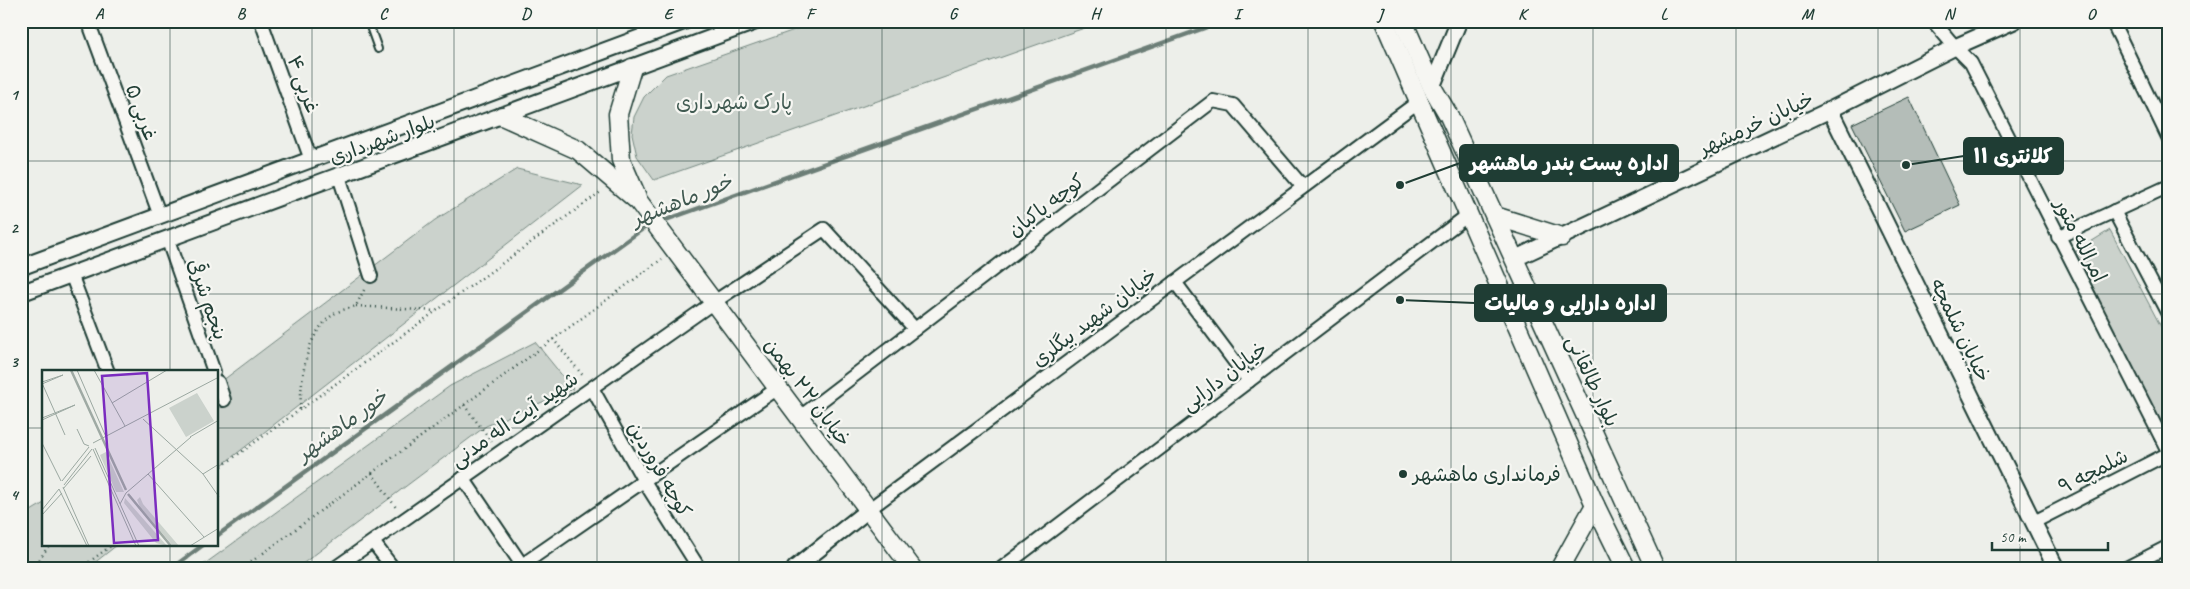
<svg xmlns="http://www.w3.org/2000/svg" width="2190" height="589" font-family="Caveat,'Playpen Sans Arabic',sans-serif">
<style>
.green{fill:#cbd2cc;stroke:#758880}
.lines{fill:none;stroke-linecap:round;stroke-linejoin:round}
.stream{stroke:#6c7e77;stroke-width:4.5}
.building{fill:#b4bdb8;stroke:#1f3d34}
.service-casing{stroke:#1f3d34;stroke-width:10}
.minor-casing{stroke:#1f3d34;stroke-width:16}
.tertiary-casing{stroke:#1f3d34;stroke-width:19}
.secondary-casing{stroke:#1f3d34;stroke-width:21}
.path{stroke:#1f3d34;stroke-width:2.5;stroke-dasharray:1 4;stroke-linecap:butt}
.service{stroke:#f6f6f2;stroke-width:6}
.minor{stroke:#f6f6f2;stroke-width:12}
.tertiary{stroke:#f6f6f2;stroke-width:15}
.secondary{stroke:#f6f6f2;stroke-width:18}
.grid{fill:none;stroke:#1f3d34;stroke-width:1;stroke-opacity:0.55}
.poi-dot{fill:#1f3d34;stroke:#f6f6f2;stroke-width:2}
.labels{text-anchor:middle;stroke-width:4.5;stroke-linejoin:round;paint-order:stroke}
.street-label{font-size:20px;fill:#1f3d34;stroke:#f6f6f2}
.park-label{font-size:20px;fill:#415b52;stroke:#f6f6f2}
.poi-label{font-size:20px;fill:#1f3d34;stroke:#f6f6f2;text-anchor:start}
.water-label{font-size:21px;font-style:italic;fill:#3f5850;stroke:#f6f6f2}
.inset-river{fill:none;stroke:#9faaa4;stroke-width:2.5}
.inset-road{fill:none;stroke:#9ba8a1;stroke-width:1}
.view{fill:#7b2cbf;fill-opacity:0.15;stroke:#7b2cbf;stroke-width:2.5}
.inset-edge{fill:none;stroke:#1f3d34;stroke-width:2.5}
.leader{fill:none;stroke:#1f3d34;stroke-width:2}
.callout-dot{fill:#1f3d34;stroke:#f6f6f2;stroke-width:2}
.callout{fill:#1f3d34;stroke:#1f3d34;stroke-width:2}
.callout-label{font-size:21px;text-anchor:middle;font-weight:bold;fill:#fff}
.neatline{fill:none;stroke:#1f3d34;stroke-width:2}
.grid-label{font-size:16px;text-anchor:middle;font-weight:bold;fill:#1f3d34}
</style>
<rect width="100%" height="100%" fill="#edefea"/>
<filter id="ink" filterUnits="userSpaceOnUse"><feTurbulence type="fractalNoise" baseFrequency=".02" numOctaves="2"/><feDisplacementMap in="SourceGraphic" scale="10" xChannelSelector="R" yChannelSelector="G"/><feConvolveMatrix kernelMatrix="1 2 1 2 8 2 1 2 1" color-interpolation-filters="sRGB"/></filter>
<g filter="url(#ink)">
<g class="green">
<path d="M820 21H1104L654 180 637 156 632 134 634 117 644 97 666 75Z"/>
<path d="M517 169 583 185 218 468V384L435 220Z"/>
<path d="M2110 230 2169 342V439L2068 256Z"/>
<path d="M535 342 573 389 486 426 297 568H199L450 386Z"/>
<path d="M44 503V545H117L88 568H21V517Z"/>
</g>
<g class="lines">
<g class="stream">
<path d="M660 222 1224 21"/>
<path d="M218 535 644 228 651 226"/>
<path d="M172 568 203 545"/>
</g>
</g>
<path class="building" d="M1909 97 1960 205 1905 231 1852 124Z"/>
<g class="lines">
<g class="service-casing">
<path id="service" d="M368 21 378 49"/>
</g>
<g class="minor-casing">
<g id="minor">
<path d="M88 21 160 216"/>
<path d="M261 21 311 160"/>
<path d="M644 21 649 35"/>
<path d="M1933 21 1955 47 1971 63 2169 453"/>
<path d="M2112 21 2169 139"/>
<path d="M339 176 371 276"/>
<path d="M2114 211 2169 316"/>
<path d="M2058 237 2169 186"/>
<path d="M167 238 214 372"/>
<path d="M71 274 108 372"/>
<path d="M1175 282 1249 381"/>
<path d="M218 382 224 400"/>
<path d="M592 388 644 481 699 568"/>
<path d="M800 417 1213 101 1233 105 1303 187"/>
<path d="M463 478 524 568"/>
<path d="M868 510 1418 102"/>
<path d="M2034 522 2169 453"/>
<path d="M373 542 393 568"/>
<path d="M522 565 778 388"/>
<path d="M335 568 714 302 824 229 915 329"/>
<path d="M1002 568 1468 215"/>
<path d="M2126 568 2169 546"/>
</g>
</g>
<g class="tertiary-casing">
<g id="tertiary">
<path d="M1432 87 1459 21"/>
<path d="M1830 110 2056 568"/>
<path d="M1514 259 1830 110 1955 47 2014 21"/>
<path d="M21 267 685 21"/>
<path d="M21 293 757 21"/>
<path d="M795 568 868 510"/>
</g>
</g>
<g class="secondary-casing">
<g id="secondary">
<path d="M1384 21 1595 505 1626 568"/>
<path d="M1403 21 1432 87 1449 116 1655 568"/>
<path d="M632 68 618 114 621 160 637 197"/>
<path d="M502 116 578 150 639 202 912 568"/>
<path d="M1495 216 1562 237"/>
<path d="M1560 568 1595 505"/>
</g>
</g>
<g class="path">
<path d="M356 306 436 311"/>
<path d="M553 339 584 377"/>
<path d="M464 405 492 442"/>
<path d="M300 409C302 376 304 335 334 314 340 310 350 308 356 306L365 288"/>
<path d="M218 469 602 191"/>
<path d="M372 473 397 509"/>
<path d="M34 568 49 545"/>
<path d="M81 568 112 545"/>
<path d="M243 568 662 259"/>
</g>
<use href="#service" class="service"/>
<use href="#minor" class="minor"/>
<use href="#tertiary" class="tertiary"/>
<use href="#secondary" class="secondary"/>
</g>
</g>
<path class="grid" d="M170 21V372M312 21V568M454 21V568M597 21V568M739 21V568M882 21V568M1024 21V568M1166 21V568M1308 21V568M1451 21V568M1593 21V568M1736 21V568M1878 21V568M2020 21V568M21 161H2169M21 294H2169M21 428H44M218 428H2169M170 545V568"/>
<circle class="poi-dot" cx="1403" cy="474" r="5"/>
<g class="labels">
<g class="street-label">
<text transform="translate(304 84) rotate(70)" y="7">۴ غربی</text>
<text transform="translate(142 112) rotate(70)" y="7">۵ غربی</text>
<text transform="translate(1756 123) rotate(-25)" y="7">خیابان خرمشهر</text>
<text transform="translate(382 139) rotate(-20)" y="7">بلوار شهرداری</text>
<text transform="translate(1046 205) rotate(-37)" y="7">کوچه پاکبان</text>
<text transform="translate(2081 240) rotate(63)" y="7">امرالله متور</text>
<text transform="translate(208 299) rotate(71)" y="7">پنجم شرقی</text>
<text transform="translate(1094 317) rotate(-37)" y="7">خیابان شهید بیگلری</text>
<text transform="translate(1961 330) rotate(64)" y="7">خیابان شلمچه</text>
<text transform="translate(1224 376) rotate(-37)" y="7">خیابان دارایی</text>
<text transform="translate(1593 381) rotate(65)" y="7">بلوار طالقانی</text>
<text transform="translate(808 392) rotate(53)" y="7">خیابان ۲۲ بهمن</text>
<text transform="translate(514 419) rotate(-35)" y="7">شهید آیت اله مدنی</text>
<text transform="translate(660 469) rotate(60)" y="7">کوچه فروردین</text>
<text transform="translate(2093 471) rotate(-27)" y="7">شلمچه ۹</text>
</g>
<g class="park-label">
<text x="734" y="109">پارک شهرداری</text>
</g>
<g class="poi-label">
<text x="1413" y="481">فرمانداری ماهشهر</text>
</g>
<g class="water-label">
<text transform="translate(682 200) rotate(-22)" y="7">خور ماهشهر</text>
<text transform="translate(342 425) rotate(-36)" y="7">خور ماهشهر</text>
</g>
</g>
<g transform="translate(42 370)">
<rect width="176" height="176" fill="#edefea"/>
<path d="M155 23 172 51 144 67 127 38ZM64 82 82 122H74L58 85ZM98 127 101 134 137 176H131L98 137 95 130ZM83 128 125 176 114 173 82 133Z" fill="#cbd2cc"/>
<path class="inset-river" d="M29 0 84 120M86 124 129 176"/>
<path class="inset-road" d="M35 0 64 67M52 0 83 56M0 12 21 5 0 14M0 13 23 65M70 33 125 0M0 48 33 35 0 50M101 49 161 104M35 59 42 74 47 76M148 67 177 50M0 73 19 111M51 73 177 7M53 78 97 176M51 79 94 176M177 94 161 104 177 127M106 104 162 167M20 111 47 77M22 115 50 79M21 117 47 176M17 119 45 176M21 119 49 86M78 134 84 123 149 67M0 140 17 119M0 145 20 123M148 176 177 158"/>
<path class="view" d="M105 3 116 170 72 173 60 6Z"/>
<rect width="176" height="176" class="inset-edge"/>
</g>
<path class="leader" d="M1906 165L1964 156M1400 185L1460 163M1400 300L1475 303"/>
<g class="callout-dot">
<circle cx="1906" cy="165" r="5"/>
<circle cx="1400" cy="185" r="5"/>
<circle cx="1400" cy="300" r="5"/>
</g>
<g class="callout">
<rect x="1964" y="138" width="99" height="36" rx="5"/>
<rect x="1460" y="145" width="218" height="36" rx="5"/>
<rect x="1475" y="285" width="191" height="36" rx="5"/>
</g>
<g class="callout-label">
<text x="2013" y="163">کلانتری ۱۱</text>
<text x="1569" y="170">اداره پست بندر ماهشهر</text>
<text x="1570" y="310">اداره دارایی و مالیات</text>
</g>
<rect width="2190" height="589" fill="none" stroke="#f6f6f2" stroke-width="55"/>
<path d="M1992 542v8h116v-8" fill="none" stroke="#1f3d34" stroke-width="2.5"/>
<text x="2000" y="542" font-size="15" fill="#1f3d34" stroke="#f6f6f2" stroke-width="4" paint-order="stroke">50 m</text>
<rect x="28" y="28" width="2134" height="534" class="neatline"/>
<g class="grid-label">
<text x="99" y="19">A</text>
<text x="241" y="19">B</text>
<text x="383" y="19">C</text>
<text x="526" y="19">D</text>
<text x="668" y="19">E</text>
<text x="810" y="19">F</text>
<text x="953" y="19">G</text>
<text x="1095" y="19">H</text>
<text x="1237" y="19">I</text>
<text x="1380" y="19">J</text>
<text x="1522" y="19">K</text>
<text x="1664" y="19">L</text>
<text x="1807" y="19">M</text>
<text x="1949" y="19">N</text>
<text x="2091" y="19">O</text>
<text x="14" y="100">1</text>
<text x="14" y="233">2</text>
<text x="14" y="367">3</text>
<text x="14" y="500">4</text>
</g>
</svg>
